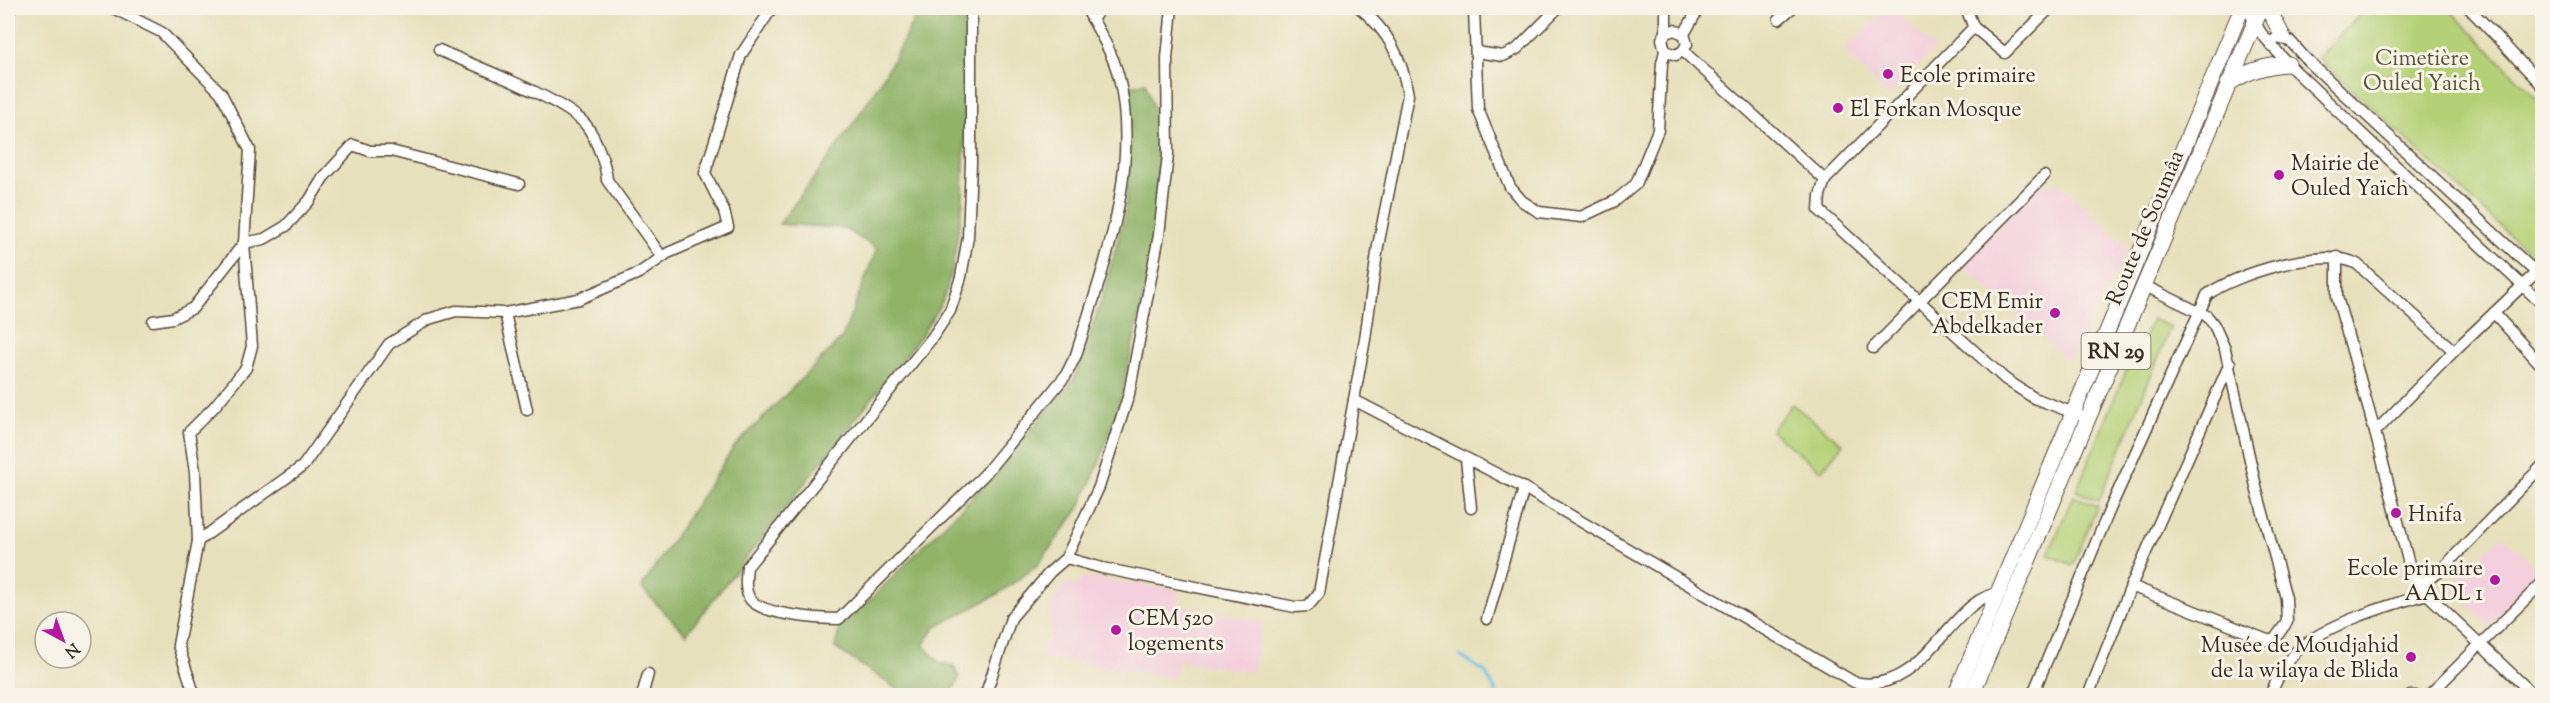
<svg xmlns="http://www.w3.org/2000/svg" width="2550" height="703" font-family="'Sorts Mill Goudy',serif">
<style>
.built{fill:#f4cfdd}
.green{fill:#b5d177;stroke:#787e4a;stroke-width:1.5}
.forest{fill:#90b368;stroke:#666e43;stroke-width:1.5}
.lines{fill:none;stroke-linecap:round;stroke-linejoin:round}
.stream{stroke:#6bbfe7;stroke-width:3}
.minor-casing{stroke:#554536;stroke-width:13}
.highway-casing{stroke:#554536;stroke-width:17}
.minor{stroke:#fff;stroke-width:10}
.highway{stroke:#fff;stroke-width:15}
.poi-dot{fill:#b5179e;stroke:#f7f3e8;stroke-width:2}
.labels{text-anchor:middle;stroke-width:6;stroke-linejoin:round;paint-order:stroke}
.shield{fill:#f7f3e8;stroke:#73665b;stroke-width:1.5}
.shield-label{font-size:21px;font-weight:bold;fill:#3b2a1e}
.park-label{font-size:22px;fill:#5a5434;stroke:#f7f3e8}
.poi-label{font-size:22px;fill:#3b2a1e;stroke:#f7f3e8;text-anchor:start}
.street-label{font-size:22px;fill:#3b2a1e;stroke:#f7f3e8}
</style>
<rect width="100%" height="100%" fill="#f7f3e8"/>
<filter id="ink" filterUnits="userSpaceOnUse"><feTurbulence type="fractalNoise" baseFrequency=".0167" numOctaves="2"/><feDisplacementMap in="SourceGraphic" scale="12" xChannelSelector="R" yChannelSelector="G"/><feConvolveMatrix kernelMatrix="1 2 1 2 8 2 1 2 1" color-interpolation-filters="sRGB"/></filter>
<filter id="wash" filterUnits="userSpaceOnUse"><feTurbulence type="fractalNoise" baseFrequency=".008" numOctaves="4" result="noise"/><feDisplacementMap in="SourceGraphic" scale="24" xChannelSelector="R" yChannelSelector="G"/><feGaussianBlur stdDeviation="1.35" result="paint"/><feColorMatrix in="noise" values="0 0 0 0 0 0 0 0 0 0 0 0 0 0 0 0 0 1.4 0 .05"/><feComposite in="paint" operator="in"/></filter>
<g filter="url(#wash)">
<rect width="100%" height="100%" fill="#e7e0bc"/>
<g class="built">
<path d="M1888 8H1893L1935 49 1888 96 1844 51Z"/>
<path d="M2040 184H2060L2129 249 2068 361 1963 265Z"/>
<path d="M2502 535 2541 573 2489 625 2450 587Z"/>
<path d="M1083 577 1180 589 1178 605 1262 622 1253 672 1178 661 1175 678 1043 657 1044 644 1049 642 1050 611 1059 589 1062 590 1064 583 1076 586Z"/>
</g>
<g class="green">
<path d="M2366 8H2448L2542 104V254L2536 259 2318 58Z"/>
<path d="M2152 319 2171 327 2099 501 2076 491 2131 359 2135 360Z"/>
<path d="M1792 404 1843 444 1821 471 1771 431Z"/>
<path d="M2073 496 2098 506 2073 565 2048 555Z"/>
</g>
<g class="forest">
<path d="M919 8H968L963 202 952 270 943 300 921 336 686 634 641 588 734 447 842 338 877 248 843 228 779 224C831 156 885 86 919 8Z"/>
<path d="M1145 82 1159 125 1158 196 1151 264 1118 410 1098 466 1079 509 1037 566 998 594 936 627 923 645 940 663 954 666 959 678 951 695H906L835 648 840 626 860 610 987 482 1074 379 1103 295 1125 214 1131 120 1127 87Z"/>
</g>
<g class="lines">
<path class="stream" d="M1460 656 1485 672 1498 696"/>
</g>
</g>
<g filter="url(#ink)">
<g class="lines">
<g class="minor-casing">
<g id="minor">
<path d="M113 8 161 32 221 93 250 150 244 243 252 346 246 368 214 407 189 432 195 472 198 541 178 645 195 696"/>
<path d="M971 8V163L968 237 961 277 950 311 932 338 747 567C746 577 744 590 750 599 761 615 821 619 839 619L984 475 1066 375 1076 355C1103 267 1141 171 1119 78 1114 56 1097 27 1086 8"/>
<path d="M1472 8 1474 10 1478 109 1510 187 1522 201 1539 212 1581 217 1615 201 1636 184 1658 130 1662 63 1665 51"/>
<path d="M1666 8V33"/>
<path d="M1966 8 1974 28"/>
<path d="M2050 8 2005 53 1976 29 1971 30 1825 180 1820 195 1819 210 2005 379 2034 398 2079 415"/>
<path d="M2247 8 2261 33 2288 64 2542 304"/>
<path d="M2469 8 2542 85"/>
<path d="M1092 19 1101 8"/>
<path d="M1779 19 1792 8"/>
<path d="M1684 34 1674 30 1666 33 1662 39 1665 51 1676 55 1683 51 1687 44 1684 34 1699 8"/>
<path d="M2271 46 2274 40 2280 37 2291 42 2307 60 2542 278"/>
<path d="M439 50C474 66 564 99 586 125 596 138 606 165 607 180L662 257"/>
<path d="M1683 51 1825 180"/>
<path d="M1476 52 1503 56 1517 49 1558 8"/>
<path d="M2337 257V297L2375 432"/>
<path d="M505 313 527 410"/>
<path d="M2494 313 2542 366"/>
<path d="M153 321 173 318 193 308 244 243 264 239 286 226 309 201 323 178 353 145 370 151H391L519 184"/>
<path d="M1873 348 2044 176"/>
<path d="M1354 400 1524 488 1854 682C1925 698 1951 595 2001 593"/>
<path d="M1466 459 1471 508"/>
<path d="M198 541 303 466 389 344 429 319 456 311 505 313 579 299 639 273 668 253 728 227 724 211 705 173 741 55 772 8"/>
<path d="M1066 558 1102 568 1295 607 1308 606 1319 593 1365 339 1378 246 1408 95C1402 58 1389 32 1360 8"/>
<path d="M2416 580 2423 582 2438 573 2542 466"/>
<path d="M2131 586 2267 640H2274L2287 622 2286 598 2257 491 2225 349 2214 325 2207 316 2143 285"/>
<path d="M1487 619 1524 488"/>
<path d="M642 696 648 674"/>
<path d="M985 696 1011 618 1050 572 1066 558 1099 487 1129 394 1159 235 1168 155 1167 58 1172 8"/>
<path d="M2032 696 2110 509 2207 295C2234 274 2326 246 2357 264L2454 351"/>
<path d="M2088 696 2131 586 2230 363"/>
<path d="M2270 696C2277 678 2285 662 2299 649 2328 623 2390 605 2427 594"/>
<path d="M2410 696H2416"/>
<path d="M2428 696 2542 583"/>
<path d="M2535 696 2427 594 2412 576 2375 432 2454 351 2542 267"/>
</g>
</g>
<g class="highway-casing">
<g id="highway">
<path d="M2268 8 2283 37"/>
<path d="M2228 84C2247 71 2265 65 2288 64"/>
<path d="M1955 696 2242 8"/>
<path d="M1971 696 2261 8"/>
</g>
</g>
<use href="#minor" class="minor"/>
<use href="#highway" class="highway"/>
</g>
</g>
<g class="poi-dot">
<circle cx="1888" cy="74" r="6"/>
<circle cx="1838" cy="108" r="6"/>
<circle cx="2279" cy="175" r="6"/>
<circle cx="2055" cy="313" r="6"/>
<circle cx="2396" cy="513" r="6"/>
<circle cx="2495" cy="580" r="6"/>
<circle cx="1116" cy="630" r="6"/>
<circle cx="2411" cy="657" r="6"/>
</g>
<g class="labels">
<rect class="shield" x="2081.5" y="333" width="69" height="36" rx="4.5"/>
<g class="shield-label">
<text x="2116" y="358">RN 29</text>
</g>
<g class="park-label">
<text x="2422" y="65">Cimetière<tspan x="2422" dy="25">Ouled Yaich</tspan></text>
</g>
<g class="poi-label">
<text x="1900" y="82">Ecole primaire</text>
<text x="1850" y="116">El Forkan Mosque</text>
<text x="2291" y="170">Mairie de<tspan x="2291" dy="25">Ouled Yaïch</tspan></text>
<text x="2043" y="308" text-anchor="end">CEM Emir<tspan x="2043" dy="25">Abdelkader</tspan></text>
<text x="2408" y="521">Hnifa</text>
<text x="2483" y="575" text-anchor="end">Ecole primaire<tspan x="2483" dy="25">AADL 1</tspan></text>
<text x="1128" y="625">CEM 520<tspan x="1128" dy="25">logements</tspan></text>
<text x="2399" y="652" text-anchor="end">Musée de Moudjahid<tspan x="2399" dy="25">de la wilaya de Blida</tspan></text>
</g>
<g class="street-label">
<text transform="translate(2144 227) rotate(-67)" y="8">Route de Soumâa</text>
</g>
</g>
<rect width="2550" height="703" fill="none" stroke="#f7f3e8" stroke-width="30"/>
<g transform="translate(63 640) rotate(139)"><circle r="28" fill="#f7f3e8" stroke="#aca397" stroke-width="1.5"/>
<path d="M0-4.5L10 22L0 15L-10 22Z" fill="#b5179e"/>
<text y="-9" font-size="16" font-weight="bold" text-anchor="middle" fill="#3b2a1e">N</text>
</g>
</svg>
